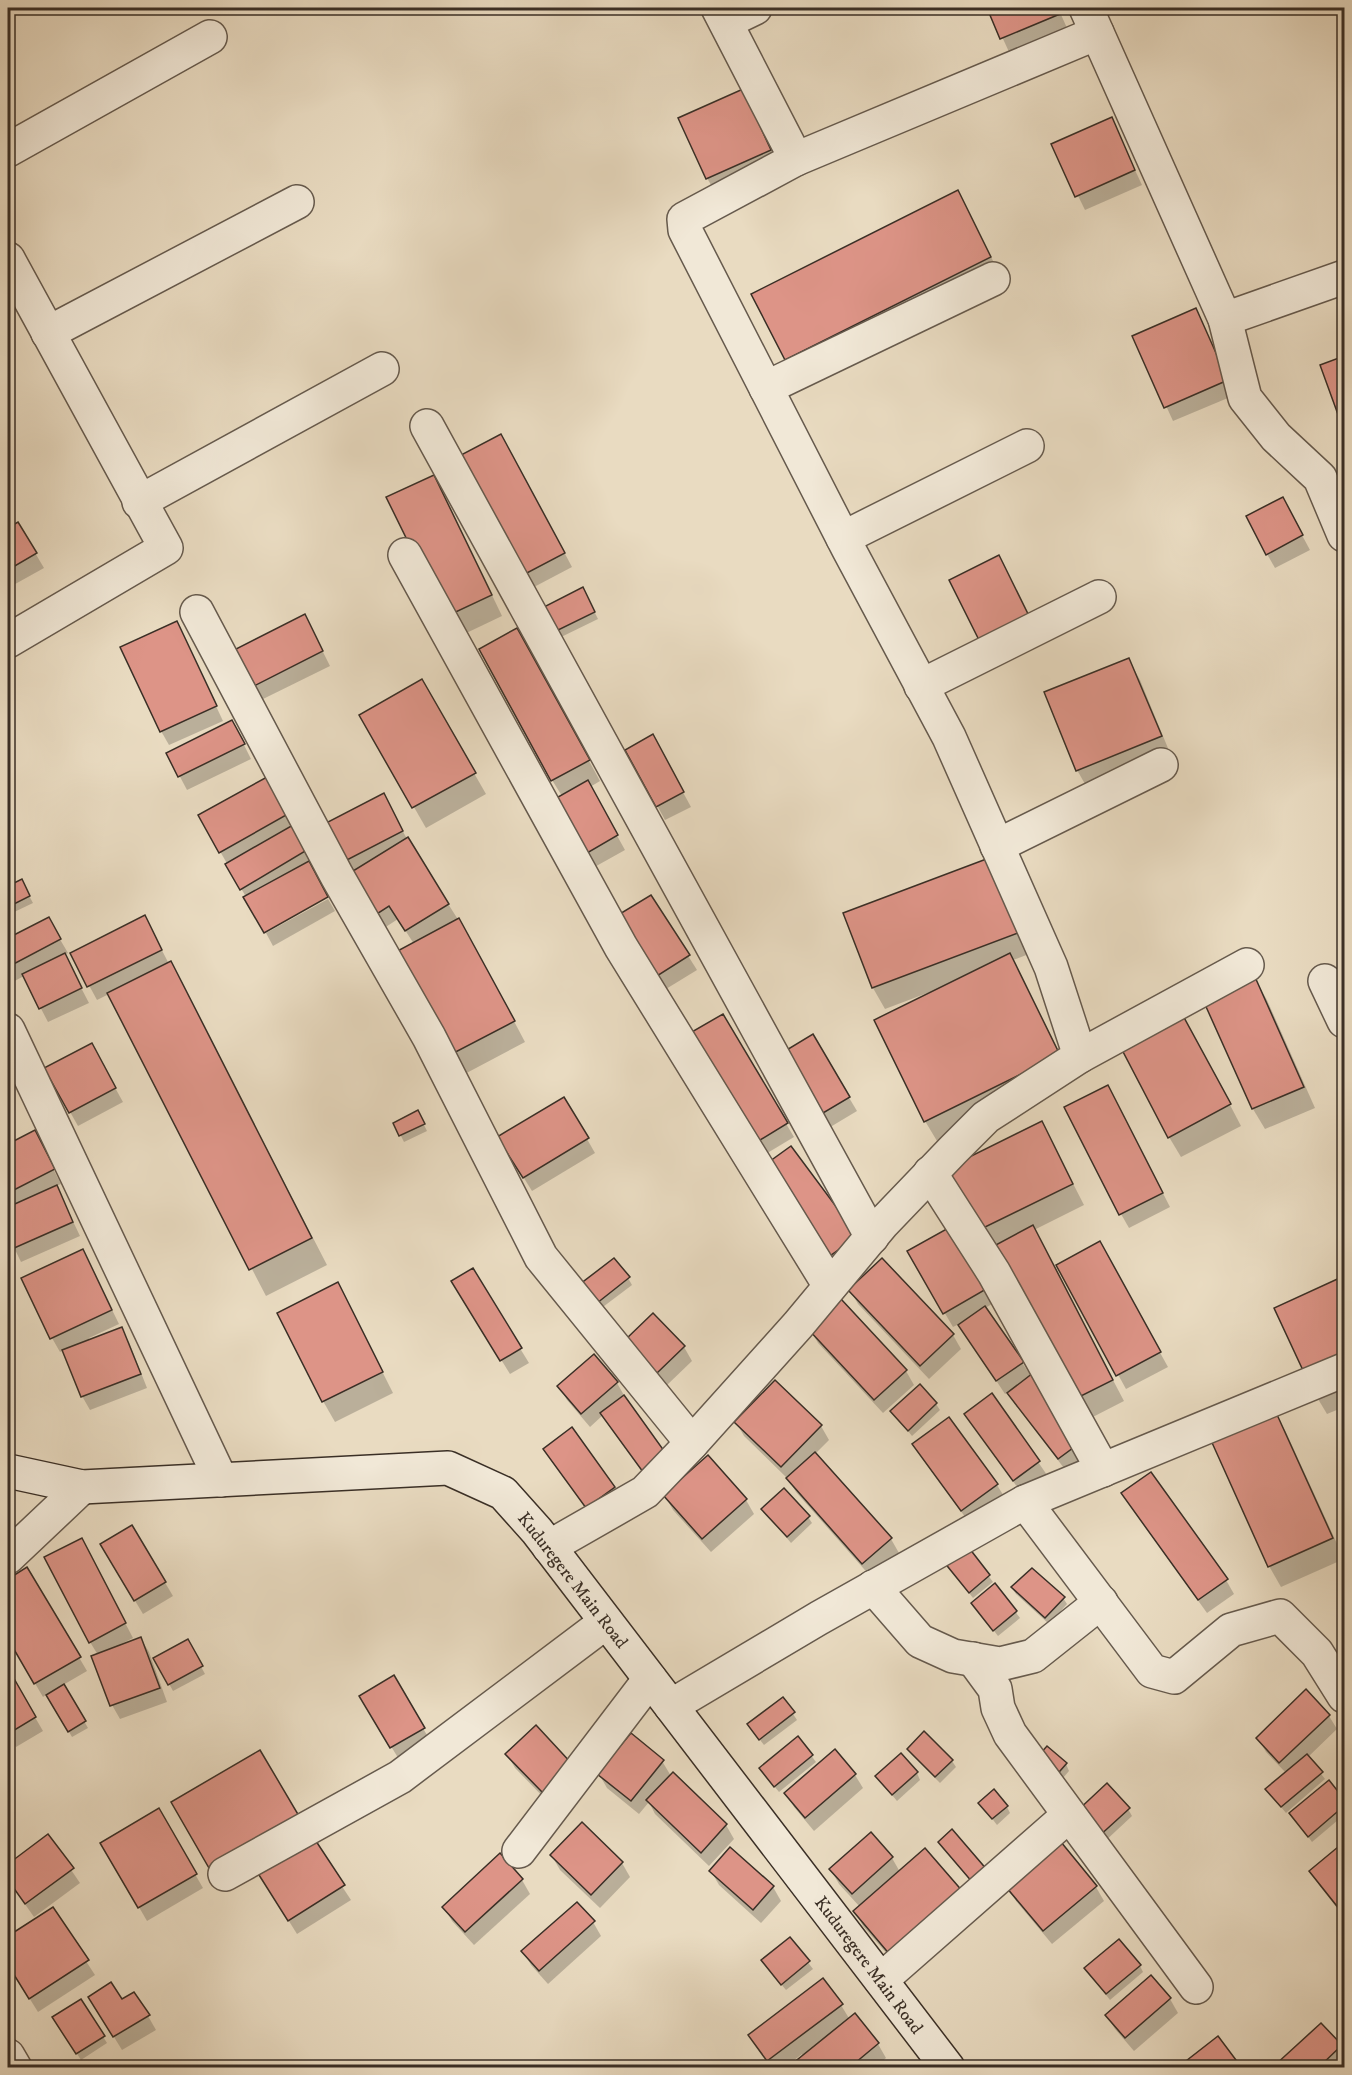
<svg xmlns="http://www.w3.org/2000/svg" width="1352" height="2075" font-family="'IM FELL DW Pica',serif">
<style>
.shadow{fill:#0003}
.building{fill:#dd9487;stroke:#3a2f26;stroke-width:1.5}
.lines{fill:none;stroke-linecap:round;stroke-linejoin:round}
.street-casing{stroke:#665a4d;stroke-width:36}
.secondary-casing{stroke:#3a2f26;stroke-width:36}
.street{stroke:#f1e8d7;stroke-width:33}
.secondary{stroke:#f1e8d7;stroke-width:33}
.labels{text-anchor:middle;stroke-width:6;stroke-linejoin:round;paint-order:stroke}
.street-label{font-size:18px;fill:#3a2f26;stroke:#f1e8d7}
</style>
<rect width="100%" height="100%" fill="#e9dbc1"/>
<filter id="stains"><feTurbulence type="fractalNoise" baseFrequency=".00333" numOctaves="4"/><feColorMatrix values="0 0 0 0 .2 0 0 0 0 .09 0 0 0 0 .02 0 0 0 .5 -.17"/></filter>
<radialGradient id="worn" r=".72"><stop offset=".6" stop-color="#630" stop-opacity="0"/><stop offset="1" stop-color="#630" stop-opacity=".3"/></radialGradient>
<g class="shadow">
<path d="M989 8H1058L1067 28 1009 52Z"/>
<path d="M750 104 778 164 715 192 707 178Z"/>
<path d="M1111 119 1142 185 1085 210 1053 145Z"/>
<path d="M957 192 1002 278 798 380 786 359Z"/>
<path d="M1196 310 1235 395 1173 421 1134 336Z"/>
<path d="M1344 358V428L1322 366Z"/>
<path d="M509 449 572 567 534 587 526 573Z"/>
<path d="M434 477 445 497 502 616 458 637Z"/>
<path d="M1290 513 1310 550 1275 568 1267 554Z"/>
<path d="M18 524 44 568 8 588V529Z"/>
<path d="M586 595 598 619 555 640 552 634Z"/>
<path d="M177 623 223 721 169 745 161 731Z"/>
<path d="M312 630 330 666 261 700 236 651Z"/>
<path d="M529 651 600 781 590 787 625 850 591 869 562 796 552 780Z"/>
<path d="M1129 660 1140 680 1172 758 1089 791 1077 770Z"/>
<path d="M421 681 486 794 426 828 361 715Z"/>
<path d="M239 735 251 759 187 790 168 754Z"/>
<path d="M627 750H660L691 807 665 820Z"/>
<path d="M267 779 314 865 246 897 200 816Z"/>
<path d="M391 809 407 839 471 940 525 1042 459 1077 414 944 398 919 375 934 346 860Z"/>
<path d="M988 860 1029 954 1013 960 1071 1076 937 1141 925 1121 930 994V992L885 1009 873 988 845 914Z"/>
<path d="M21 881 33 903 8 915V888Z"/>
<path d="M651 897 697 970 666 989 628 930Z"/>
<path d="M328 899 335 911 273 946 266 933Z"/>
<path d="M48 919 68 953 64 955 89 1003 48 1022 24 976 9 984 8 981V940Z"/>
<path d="M152 931 169 964 185 990 327 1265 266 1296 109 994 97 1000 72 954Z"/>
<path d="M1255 979 1267 1000 1315 1108 1265 1129 1253 1109 1205 1001Z"/>
<path d="M722 1016 794 1137 764 1155Z"/>
<path d="M1193 1034 1241 1126 1181 1157 1169 1137Z"/>
<path d="M812 1036 857 1111 827 1129 782 1054Z"/>
<path d="M99 1059 123 1102 78 1126 46 1069Z"/>
<path d="M564 1099 595 1153 532 1191 499 1138Z"/>
<path d="M1115 1100 1170 1207 1129 1228 1121 1214Z"/>
<path d="M421 1119 427 1131 404 1142 395 1124Z"/>
<path d="M1042 1123 1084 1205 1034 1230 1124 1401 1085 1421 980 1230Z"/>
<path d="M34 1132 61 1184 56 1186 80 1236 21 1262 8 1235V1145Z"/>
<path d="M791 1148 856 1237 833 1273Z"/>
<path d="M951 1228 994 1303 985 1308 1031 1376 1092 1454 1067 1472 1017 1407 1008 1392 1005 1394 959 1324 953 1327 909 1252Z"/>
<path d="M1107 1257 1168 1367 1126 1389 1058 1265Z"/>
<path d="M90 1265 119 1324 89 1338 90 1341 121 1329 129 1342 147 1388 90 1410 82 1396 64 1350 60 1352 52 1338Z"/>
<path d="M472 1270 529 1363 510 1374 461 1295Z"/>
<path d="M628 1278 632 1285 591 1316 573 1291Z"/>
<path d="M1344 1278V1407L1327 1414 1315 1394 1276 1309Z"/>
<path d="M338 1284 393 1393 335 1422 323 1401Z"/>
<path d="M850 1290 953 1335 961 1349 929 1379 858 1304Z"/>
<path d="M810 1329 906 1371 914 1385 883 1413 818 1343Z"/>
<path d="M684 1347 692 1361 666 1386 635 1354Z"/>
<path d="M617 1383 625 1397 652 1485 603 1415 590 1427 567 1400 559 1386Z"/>
<path d="M992 1395 1047 1475 1022 1494 966 1414Z"/>
<path d="M936 1404 940 1410 912 1436 892 1411Z"/>
<path d="M1273 1410 1285 1430 1344 1559 1281 1587 1269 1566Z"/>
<path d="M736 1422 821 1426 829 1440 815 1454 891 1539 899 1553 871 1577 796 1492 788 1479 744 1436Z"/>
<path d="M914 1445 997 1485 1005 1498 970 1524Z"/>
<path d="M545 1449 614 1487 622 1501 595 1521Z"/>
<path d="M708 1458 746 1500 754 1514 711 1552 673 1510 665 1496Z"/>
<path d="M1131 1507 1226 1580 1234 1594 1207 1613Z"/>
<path d="M763 1509 808 1517 812 1523 791 1543Z"/>
<path d="M132 1527 173 1596 143 1614 110 1559Z"/>
<path d="M966 1546 993 1582 973 1598 950 1568Z"/>
<path d="M89 1554 133 1638 121 1644V1646L141 1639 149 1652 167 1702 120 1719 112 1705 93 1657 98 1655 90 1642Z"/>
<path d="M27 1569 87 1671 63 1685 88 1728 72 1737 47 1694 43 1697 8 1637V1581Z"/>
<path d="M995 1585 1020 1618 998 1636 977 1609Z"/>
<path d="M1012 1588 1063 1598 1067 1604 1049 1624 1016 1594Z"/>
<path d="M187 1641 205 1674 173 1691 155 1658Z"/>
<path d="M8 1671 43 1731 16 1747 8 1732Z"/>
<path d="M393 1677 431 1742 400 1761 361 1697Z"/>
<path d="M783 1699 797 1720 764 1745 753 1731Z"/>
<path d="M1329 1716 1337 1729 1308 1757 1325 1779 1286 1813 1271 1795 1286 1773 1266 1752 1258 1738Z"/>
<path d="M535 1727 552 1806 515 1768 507 1754Z"/>
<path d="M798 1738 816 1762 779 1792 765 1775Z"/>
<path d="M908 1749 952 1761 956 1767 940 1783 912 1755Z"/>
<path d="M662 1761 671 1776 673 1774 726 1825 734 1839 709 1866 655 1814 649 1802 639 1814 607 1788 599 1774Z"/>
<path d="M1066 1764 1069 1771 1057 1785 1038 1769Z"/>
<path d="M917 1773 920 1780 897 1801 877 1777Z"/>
<path d="M855 1775 863 1788 814 1831 794 1807 786 1793Z"/>
<path d="M1329 1782 1344 1801V1815L1312 1842 1291 1813Z"/>
<path d="M980 1803 1007 1807 1010 1813 997 1825Z"/>
<path d="M1128 1809 1132 1816 1102 1844 1080 1820Z"/>
<path d="M158 1810 203 1888 147 1921 102 1843Z"/>
<path d="M308 1835 351 1900 297 1934 264 1881Z"/>
<path d="M48 1836 80 1883 34 1917 8 1880V1866Z"/>
<path d="M1061 1844 1096 1887 1104 1901 1052 1944 1016 1901 1008 1887Z"/>
<path d="M1344 1844V1917L1319 1885 1311 1871Z"/>
<path d="M500 1855 522 1880 530 1894 474 1945 452 1921 444 1907Z"/>
<path d="M552 1856 622 1863 630 1877 600 1908 560 1870Z"/>
<path d="M892 1858 900 1872V1969L863 1926 855 1912 860 1907 839 1884 831 1870Z"/>
<path d="M711 1871 773 1887 781 1901 761 1923 719 1885Z"/>
<path d="M52 1909 95 1975 38 2012 8 1964V1938Z"/>
<path d="M593 1922 601 1936 548 1984 531 1965 523 1951Z"/>
<path d="M790 1939 813 1969 786 1990 766 1966Z"/>
<path d="M1140 1966 1143 1972 1110 2000 1086 1969Z"/>
<path d="M1151 1977 1170 1999 1178 2013 1134 2051 1115 2029 1107 2016Z"/>
<path d="M81 2001 107 2043 81 2060 54 2018Z"/>
<path d="M122 2002 148 2016 156 2030 122 2050 98 2011Z"/>
<path d="M841 2005 850 2020 855 2015 878 2044 886 2058 874 2068H790L803 2056 802 2054 784 2068H771L750 2035Z"/>
<path d="M1341 2046 1344 2052V2068H1278Z"/>
<path d="M74 2062 78 2068H66Z"/>
</g>
<g class="building">
<path d="M987 8H1058L1060 14 1000 39Z"/>
<path d="M743 89 771 150 706 179 678 118Z"/>
<path d="M1112 117 1135 170 1075 197 1051 144Z"/>
<path d="M958 190 991 257 785 360 751 294Z"/>
<path d="M1196 308 1228 380 1164 408 1132 336Z"/>
<path d="M1344 356V431L1320 365Z"/>
<path d="M501 434 565 553 525 574 461 455Z"/>
<path d="M434 475 492 595 445 617 386 497Z"/>
<path d="M1283 497 1303 535 1266 555 1246 516Z"/>
<path d="M18 522 37 553 8 570V528Z"/>
<path d="M999 555 1031 620 981 644 949 580Z"/>
<path d="M583 587 595 612 550 634 538 610Z"/>
<path d="M305 614 323 651 252 687 234 650Z"/>
<path d="M177 621 217 706 160 732 120 647Z"/>
<path d="M517 628 590 760 551 781 479 649Z"/>
<path d="M1129 658 1162 736 1076 771 1044 692Z"/>
<path d="M422 679 476 773 412 808 359 715Z"/>
<path d="M232 720 245 744 178 777 166 753Z"/>
<path d="M653 734 684 792 656 807 625 750Z"/>
<path d="M267 777 288 814 219 853 198 815Z"/>
<path d="M588 780 618 835 582 856 551 801Z"/>
<path d="M384 793 403 831 345 861 326 823Z"/>
<path d="M293 825 307 850 240 890 225 864Z"/>
<path d="M408 837 449 904 405 931 389 906 366 921 340 879Z"/>
<path d="M989 858 1018 933 872 988 843 913Z"/>
<path d="M309 861 328 897 264 933 243 897Z"/>
<path d="M22 879 30 896 8 907V886Z"/>
<path d="M651 895 690 955 657 976 618 915Z"/>
<path d="M145 915 162 950 87 987 70 953Z"/>
<path d="M49 917 61 939 8 967V938Z"/>
<path d="M459 918 515 1021 446 1057 390 955Z"/>
<path d="M65 953 82 988 39 1009 22 974Z"/>
<path d="M1010 953 1060 1055 924 1122 874 1020Z"/>
<path d="M171 961 312 1238 249 1270 107 993Z"/>
<path d="M1255 977 1304 1087 1252 1109 1203 1000Z"/>
<path d="M1181 1012 1231 1104 1168 1138 1119 1044Z"/>
<path d="M723 1014 788 1123 755 1143 690 1033Z"/>
<path d="M813 1034 850 1097 818 1116 780 1054Z"/>
<path d="M92 1043 116 1088 69 1113 44 1068Z"/>
<path d="M1108 1085 1163 1193 1119 1215 1064 1107Z"/>
<path d="M564 1097 589 1138 523 1178 497 1137Z"/>
<path d="M418 1110 425 1124 399 1136 393 1123Z"/>
<path d="M1042 1121 1073 1184 979 1230 947 1168Z"/>
<path d="M35 1130 55 1169 8 1193V1144Z"/>
<path d="M791 1146 858 1236 824 1260 759 1169Z"/>
<path d="M57 1185 73 1222 12 1249 8 1239V1207Z"/>
<path d="M1033 1225 1113 1380 1071 1401 992 1247Z"/>
<path d="M952 1226 988 1288 943 1314 907 1251Z"/>
<path d="M1100 1241 1161 1352 1116 1376 1056 1265Z"/>
<path d="M83 1249 112 1310 50 1339 21 1278Z"/>
<path d="M614 1258 630 1277 587 1311 571 1291Z"/>
<path d="M882 1258 954 1334 920 1366 848 1290Z"/>
<path d="M473 1268 522 1348 500 1361 451 1281Z"/>
<path d="M1344 1276V1381L1314 1394 1274 1308Z"/>
<path d="M338 1282 383 1372 322 1402 277 1313Z"/>
<path d="M841 1299 907 1370 874 1400 808 1329Z"/>
<path d="M985 1306 1024 1362 996 1381 958 1325Z"/>
<path d="M653 1313 685 1346 657 1373 625 1340Z"/>
<path d="M122 1327 141 1374 81 1397 62 1350Z"/>
<path d="M594 1354 618 1382 581 1414 557 1386Z"/>
<path d="M1033 1373 1085 1439 1058 1459 1007 1393Z"/>
<path d="M775 1380 822 1425 781 1467 734 1422Z"/>
<path d="M920 1384 937 1403 908 1431 890 1411Z"/>
<path d="M992 1393 1040 1461 1013 1481 964 1414Z"/>
<path d="M624 1395 667 1455 643 1472 600 1413Z"/>
<path d="M1274 1408 1333 1538 1268 1567 1209 1436Z"/>
<path d="M949 1417 998 1484 961 1511 912 1444Z"/>
<path d="M572 1427 615 1487 586 1508 543 1449Z"/>
<path d="M815 1452 892 1538 862 1564 786 1478Z"/>
<path d="M708 1455 747 1499 702 1539 663 1495Z"/>
<path d="M1151 1472 1228 1579 1198 1600 1121 1493Z"/>
<path d="M784 1488 810 1516 787 1537 761 1509Z"/>
<path d="M132 1525 166 1582 134 1601 100 1544Z"/>
<path d="M82 1538 126 1623 89 1643 44 1557Z"/>
<path d="M966 1544 990 1575 969 1593 944 1562Z"/>
<path d="M27 1567 81 1657 34 1684 8 1639V1579Z"/>
<path d="M1032 1568 1065 1597 1045 1618 1011 1587Z"/>
<path d="M995 1583 1017 1611 993 1631 971 1603Z"/>
<path d="M141 1637 160 1688 110 1706 91 1656Z"/>
<path d="M188 1639 203 1666 168 1685 153 1658Z"/>
<path d="M8 1668 36 1717 8 1734Z"/>
<path d="M394 1675 425 1728 390 1748 359 1696Z"/>
<path d="M64 1684 86 1721 68 1732 46 1695Z"/>
<path d="M1306 1689 1330 1715 1279 1763 1256 1738Z"/>
<path d="M783 1697 795 1712 759 1740 747 1724Z"/>
<path d="M536 1725 573 1765 543 1793 505 1754Z"/>
<path d="M924 1731 953 1760 935 1777 907 1749Z"/>
<path d="M631 1733 664 1760 631 1801 597 1774Z"/>
<path d="M798 1736 813 1755 774 1787 759 1768Z"/>
<path d="M1047 1746 1067 1763 1053 1779 1033 1762Z"/>
<path d="M835 1749 856 1774 805 1818 784 1793Z"/>
<path d="M260 1750 299 1816 209 1868 171 1802Z"/>
<path d="M901 1753 918 1772 892 1795 875 1776Z"/>
<path d="M1307 1754 1323 1772 1281 1807 1265 1789Z"/>
<path d="M673 1772 727 1824 701 1853 646 1800Z"/>
<path d="M1329 1780 1344 1799V1806L1308 1837 1289 1813Z"/>
<path d="M1107 1783 1130 1808 1097 1838 1075 1813Z"/>
<path d="M994 1789 1008 1806 992 1819 978 1803Z"/>
<path d="M159 1808 197 1874 138 1908 100 1843Z"/>
<path d="M582 1822 623 1862 591 1895 550 1855Z"/>
<path d="M952 1829 988 1871 973 1883 938 1842Z"/>
<path d="M310 1832 345 1885 288 1921 254 1867Z"/>
<path d="M871 1832 893 1857 852 1894 829 1869Z"/>
<path d="M48 1834 74 1868 25 1904 8 1880V1864Z"/>
<path d="M1061 1842 1097 1886 1043 1931 1006 1887Z"/>
<path d="M1344 1842V1915L1309 1871Z"/>
<path d="M730 1847 774 1886 753 1910 709 1871Z"/>
<path d="M925 1848 964 1893 891 1956 853 1911Z"/>
<path d="M500 1853 523 1879 465 1932 442 1907Z"/>
<path d="M577 1902 595 1921 539 1971 521 1951Z"/>
<path d="M53 1907 89 1960 29 1999 8 1965V1936Z"/>
<path d="M790 1937 810 1961 781 1985 761 1960Z"/>
<path d="M1119 1939 1141 1965 1106 1994 1084 1968Z"/>
<path d="M1151 1975 1171 1998 1125 2038 1105 2015Z"/>
<path d="M823 1978 843 2004 767 2061 748 2035Z"/>
<path d="M111 1982 122 1999 134 1992 150 2015 113 2037 88 1997Z"/>
<path d="M81 1999 105 2036 76 2054 52 2017Z"/>
<path d="M855 2013 879 2043 849 2068H787Z"/>
<path d="M1321 2023 1342 2045 1318 2068H1277L1275 2065Z"/>
<path d="M1218 2036 1242 2068H1177Z"/>
</g>
<g class="lines">
<g class="street-casing">
<g id="street">
<path d="M1086 8 1225 319 1245 398 1276 437 1320 478 1344 535"/>
<path d="M726 22 755 8"/>
<path d="M8 150 210 37"/>
<path d="M796 159 1097 33"/>
<path d="M8 259 166 548 8 641"/>
<path d="M1225 319 1344 277"/>
<path d="M48 333 297 202"/>
<path d="M766 388 993 279"/>
<path d="M427 426 872 1237"/>
<path d="M139 502 382 369"/>
<path d="M843 538 1027 446"/>
<path d="M405 555 621 947 830 1286"/>
<path d="M197 612 337 876 429 1037 541 1257 692 1443"/>
<path d="M921 686 1099 597"/>
<path d="M997 846 1161 765"/>
<path d="M1325 981 1344 1021"/>
<path d="M8 1030 221 1480"/>
<path d="M1080 1056 1247 965"/>
<path d="M930 1173 994 1273 1103 1470"/>
<path d="M1025 1502 1152 1671 1174 1677 1231 1630 1280 1616 1317 1653 1344 1696"/>
<path d="M549 1547 645 1492 692 1443 798 1325 883 1223 953 1150 986 1117 1080 1056 1051 967 949 737 848 548 685 230 684 219 796 159 718 8"/>
<path d="M8 1557 82 1487"/>
<path d="M873 1587 920 1641 953 1656 1000 1664 1033 1656 1101 1602"/>
<path d="M973 1659 995 1689 998 1708 1010 1734 1196 1987"/>
<path d="M671 1706 819 1618 1025 1502 1344 1370"/>
<path d="M519 1851 650 1679"/>
<path d="M225 1874 400 1777 606 1622"/>
<path d="M881 1980 1069 1815"/>
<path d="M8 2056 15 2068"/>
</g>
</g>
<g class="secondary-casing">
<path id="secondary" d="M8 1471 82 1487 448 1468 503 1493 537 1531 948 2068"/>
</g>
<use href="#street" class="street"/>
<use href="#secondary" class="secondary"/>
</g>
<g class="labels">
<g class="street-label">
<text transform="translate(573 1580) rotate(52)" y="6">Kuduregere Main Road</text>
<text transform="translate(869 1965) rotate(53)" y="6">Kuduregere Main Road</text>
</g>
</g>
<rect width="1352" height="2075" fill="none" stroke="#e9dbc1" stroke-width="30"/>
<rect x="9" y="9" width="1334" height="2057" fill="none" stroke="#3a2f26" stroke-width="3"/>
<rect x="15" y="15" width="1322" height="2045" fill="none" stroke="#3a2f26" stroke-width="1.5"/>
<rect width="100%" height="100%" filter="url(#stains)"/>
<rect width="100%" height="100%" fill="url(#worn)"/>
</svg>
